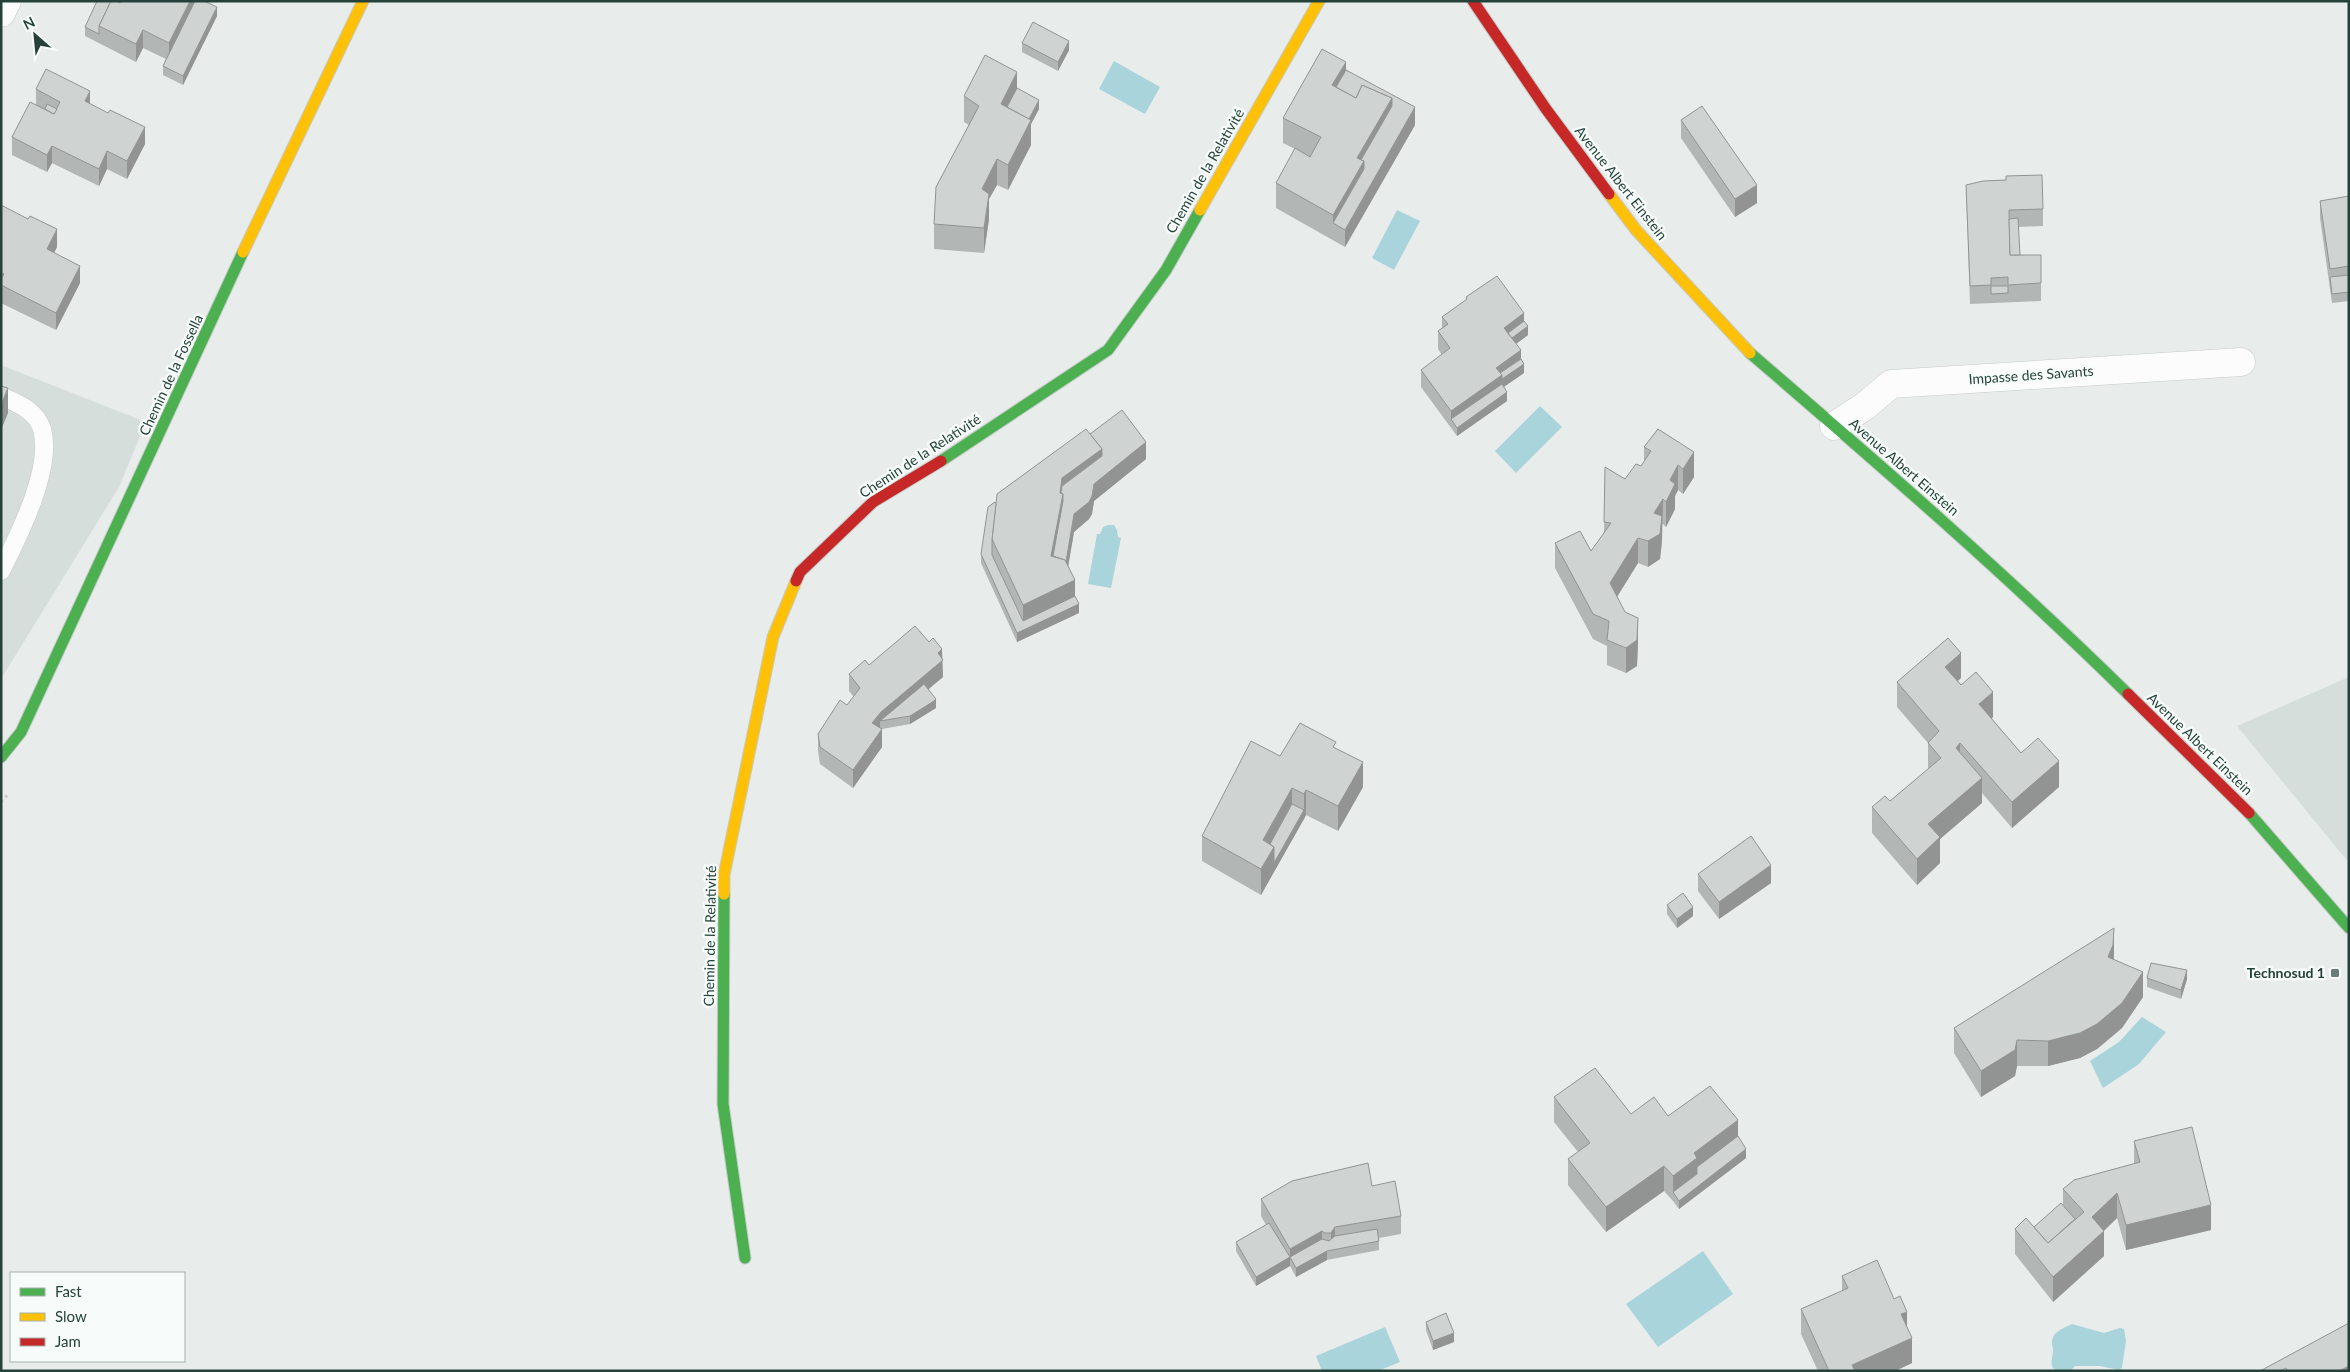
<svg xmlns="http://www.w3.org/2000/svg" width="2350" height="1372" font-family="Lato,sans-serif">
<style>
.built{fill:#d6dedb}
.water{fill:#a9d4db}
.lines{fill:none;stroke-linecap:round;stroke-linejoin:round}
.lane-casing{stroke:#c5cac8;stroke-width:19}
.street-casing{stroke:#c5cac8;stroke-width:29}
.fast-casing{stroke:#c3cbc8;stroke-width:13}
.slow-casing{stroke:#c3cbc8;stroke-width:13}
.jam-casing{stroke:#c3cbc8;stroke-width:13}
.path{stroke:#c3ccca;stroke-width:3;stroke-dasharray:2.5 4;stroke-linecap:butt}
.lane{stroke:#fcfcfc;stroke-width:18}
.street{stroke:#fcfcfc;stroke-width:28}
.fast{stroke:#4caf50;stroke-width:11}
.slow{stroke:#ffc107;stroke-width:11}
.jam{stroke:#c62828;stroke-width:11}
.wall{fill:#b2b6b5}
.shaded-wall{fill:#919493}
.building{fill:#cfd4d2;stroke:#919493}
.poi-dot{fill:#697e78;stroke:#f7fbf9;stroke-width:2}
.labels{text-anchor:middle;stroke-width:5;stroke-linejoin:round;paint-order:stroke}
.street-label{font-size:14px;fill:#24423a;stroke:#f7fbf9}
.poi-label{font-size:14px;font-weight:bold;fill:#24423a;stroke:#f7fbf9;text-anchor:end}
</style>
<rect width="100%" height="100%" fill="#e8edeb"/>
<g class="built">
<path d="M1 365 146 422 119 487 1 679Z"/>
<path d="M2349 677V863L2237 726Z"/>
</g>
<g class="water">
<path d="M1114 61 1160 87 1145 114 1099 89Z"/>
<path d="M1397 210 1420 221 1394 270 1372 258Z"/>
<path d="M1540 406 1562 427 1516 473 1495 451Z"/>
<path d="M1108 525H1114L1117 530 1118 537 1121 538 1111 588 1088 584 1097 534H1100L1103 527Z"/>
<path d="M2142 1017 2166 1032 2139 1064 2103 1088 2090 1061 2119 1042Z"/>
<path d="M1703 1251 1733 1294 1658 1347 1626 1304Z"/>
<path d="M2072 1324 2104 1333 2120 1328 2124 1329 2126 1341 2122 1368 2119 1370 2100 1366H2075L2071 1371C2053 1371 2049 1371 2053 1352 2054 1348 2051 1345 2052 1341 2053 1331 2064 1328 2072 1324Z"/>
<path d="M1385 1327 1400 1362 1378 1371H1322L1316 1356Z"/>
</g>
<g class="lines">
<g class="lane-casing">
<path id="lane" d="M1 396C17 403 36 410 42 429 53 468 19 535 1 571"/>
</g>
<g class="street-casing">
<g id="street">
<path d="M1 13 7 1"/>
<path d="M1834 426 1865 406 1891 384 2241 362"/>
</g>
</g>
<g class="fast-casing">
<g id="fast">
<path d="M1750 353C1879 464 2007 575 2128 694"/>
<path d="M941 461 1108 350 1166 270 1200 210"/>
<path d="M1 757 21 732 243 252"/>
<path d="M2249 813 2349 928"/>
<path d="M724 894 723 1104 745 1258"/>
</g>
</g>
<g class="slow-casing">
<g id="slow">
<path d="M1609 194 1636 230 1750 353"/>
<path d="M1200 210 1319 1"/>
<path d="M243 252 363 1"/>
<path d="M724 894V875L773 637 796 581"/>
</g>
</g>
<g class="jam-casing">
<g id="jam">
<path d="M1473 1 1546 109 1609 194"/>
<path d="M796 581 800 572 873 502 941 461"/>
<path d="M2128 694 2249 813"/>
</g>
</g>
<path class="path" d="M1 802 9 793"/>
<use href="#lane" class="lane"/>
<use href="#street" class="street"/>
<use href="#fast" class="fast"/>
<use href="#slow" class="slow"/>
<use href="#jam" class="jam"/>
</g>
<g class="wall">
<path d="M217 16 183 85 163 75V66L166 59 143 48 136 62 85 36V27Z"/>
<path d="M1022 43 1069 50 1058 71 1022 52Z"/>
<path d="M1346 70 1415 125 1345 247 1276 208V183L1295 149 1283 143V118Z"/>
<path d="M1017 88 1039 109 1031 124V145L1008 190 997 185 989 199V219L984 253 934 249V224L969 125 964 122V96Z"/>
<path d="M36 89 90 104 145 144 127 179 107 169 99 186 52 163 47 172 12 155V137L36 105Z"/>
<path d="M1681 120 1757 203 1735 217 1681 138Z"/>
<path d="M1966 185 2043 209V226L2018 227 2020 255 2041 283V301L1970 304Z"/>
<path d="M2349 196V301L2332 303 2320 218V201Z"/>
<path d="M1 205 57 247 54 253 80 283 56 330 1 303Z"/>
<path d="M1466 297 1524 321 1528 335 1516 344 1521 359 1524 373 1504 387 1507 401 1457 436 1421 387V370L1442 355 1438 349V331L1442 328V317L1466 300Z"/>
<path d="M1658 429 1694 477 1683 494 1678 490 1675 496V509L1666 527 1663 524H1662V541L1660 559 1648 567 1638 563 1617 597 1638 643 1637 666 1626 673 1607 665V646L1593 639 1555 568V543L1591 551 1604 533 1605 467 1625 479 1641 466 1644 462V447Z"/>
<path d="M1090 434 1146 459 1094 501 1092 514 1089 519 1074 532 1068 566 1079 613 1017 642 981 563V554L996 504Z"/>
<path d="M942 659 943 677 929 689 936 708 910 724 882 729V747L853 788 820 764 818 751V734L847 705 854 697 849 691V674L869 665Z"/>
<path d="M1961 678 1958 681 1993 717 1992 719 2021 753 2059 787 2012 828 1982 793V803L1940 839V863L1917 885 1872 833V807L1890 801 1928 769V743L1897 707V682Z"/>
<path d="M1336 748 1363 787 1338 831 1306 815 1261 895 1202 861V836L1280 756Z"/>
<path d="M1698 874 1771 883 1719 919 1698 891Z"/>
<path d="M1667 905 1693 916 1677 928 1667 914Z"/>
<path d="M2114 953V959L2143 997 2122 1028 2097 1049 2080 1058 2048 1066H2017L2015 1076 1981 1097 1954 1053V1028Z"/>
<path d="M2147 978 2187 979 2181 999 2147 987Z"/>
<path d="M1554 1097 1631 1114 1668 1116 1738 1136 1746 1158 1679 1209 1673 1201 1664 1191 1606 1232 1568 1185V1159L1578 1152 1554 1122Z"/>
<path d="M2134 1141 2211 1230 2126 1250 2117 1218 2104 1231V1256L2053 1302 2015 1254V1229L2034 1227 2063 1206V1189L2134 1164Z"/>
<path d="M1372 1186 1401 1216V1234L1379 1238V1250L1327 1260 1296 1277 1290 1266 1256 1286 1236 1251V1242L1266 1225 1261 1216V1199Z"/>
<path d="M1842 1276 1907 1327 1912 1363 1895 1371H1818L1801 1334V1309L1842 1291Z"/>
<path d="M1426 1322 1454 1342 1433 1350 1426 1330Z"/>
</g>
<g class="shaded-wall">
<path d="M190 1H197L169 61V43Z"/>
<path d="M217 7V16L183 85V76Z"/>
<path d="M143 30V48L136 62V44Z"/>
<path d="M1069 41V50L1058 71V62Z"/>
<path d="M1346 62V87L1340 97 1332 85Z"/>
<path d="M1017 72V97L1004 122 1001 104Z"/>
<path d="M90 91V108L85 101Z"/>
<path d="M1392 98V124L1333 223V215L1357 158Z"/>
<path d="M1039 100V109L1031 124V145L1008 190V165L1023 131Z"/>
<path d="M1415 107V125L1345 247V230Z"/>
<path d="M145 127V144L127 179V161Z"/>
<path d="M52 146V163L47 172V155Z"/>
<path d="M107 151V169L99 186V169Z"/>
<path d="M997 159V185L989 199V219L984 253V228L982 189Z"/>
<path d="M1757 185V203L1735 217V199Z"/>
<path d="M57 229V247L47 266V249Z"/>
<path d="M80 266V283L56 330V313Z"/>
<path d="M1524 313V329L1528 326V335L1508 350 1504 328Z"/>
<path d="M1521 350V366L1524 364V373L1502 388 1451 419V428V411L1496 368Z"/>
<path d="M8 388V413L1 430V405Z"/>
<path d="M1507 392V401L1457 436V428Z"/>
<path d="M1146 442V459L1094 501 1092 514 1089 519 1074 532 1065 585V567L1074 514 1094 484Z"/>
<path d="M1102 449V474L1063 503 1054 564 1051 556 1062 478Z"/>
<path d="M1694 452V477L1683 494V469Z"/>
<path d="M1678 465V490L1675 496V509L1666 527V502L1670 480Z"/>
<path d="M1663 499 1662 541 1660 559 1648 567V541L1654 513Z"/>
<path d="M1638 538V563L1610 608V583Z"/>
<path d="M1075 580V605L1079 604V613L1017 642V633L1023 630V605Z"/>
<path d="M1638 618V643L1637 666 1626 673V648Z"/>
<path d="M942 649 943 677 893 718 880 721V730L872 723 881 712Z"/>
<path d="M1961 653V678L1945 692V667Z"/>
<path d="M1993 692V717L1983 725 1979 704Z"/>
<path d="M936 699V708L910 724V716Z"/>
<path d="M882 729V747L853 788V770Z"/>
<path d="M1960 743V768L1956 748Z"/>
<path d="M2059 761V787L2012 828V802Z"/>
<path d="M1363 762V787L1338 831V806Z"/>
<path d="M1982 778V803L1940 839V863L1917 885V859L1928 824Z"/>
<path d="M1292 788V813L1267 859 1263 840Z"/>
<path d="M1306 790V815L1304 819V794Z"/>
<path d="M1304 810V819L1261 895V869L1274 847Z"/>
<path d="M1771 865V883L1719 919V902Z"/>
<path d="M1693 907V916L1677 928V919Z"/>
<path d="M2114 928V953L2113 970 2108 957Z"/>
<path d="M2187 970V979L2181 999V990Z"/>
<path d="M2143 972V997L2122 1028 2097 1049 2080 1058 2048 1066V1041Z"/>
<path d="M2017 1040V1066L2015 1076 1981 1097V1071Z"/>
<path d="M1738 1120V1145L1673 1192V1176L1694 1153Z"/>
<path d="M1746 1149V1158L1679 1209V1201Z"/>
<path d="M1664 1166V1191L1606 1232V1207Z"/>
<path d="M2140 1179 2117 1194V1218L2092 1242V1217L2116 1194Z"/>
<path d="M2211 1205V1230L2126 1250V1225Z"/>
<path d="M1335 1227V1245L1331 1250V1233Z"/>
<path d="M1322 1231V1248L1290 1257V1249Z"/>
<path d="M2104 1231V1256L2053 1302V1277Z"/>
<path d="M1327 1251V1260L1296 1277V1268Z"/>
<path d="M1290 1257V1266L1256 1286V1277Z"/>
<path d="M1907 1312V1337L1901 1314Z"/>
<path d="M1454 1333V1342L1433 1350V1341Z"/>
<path d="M1912 1338V1363L1895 1371H1852V1365Z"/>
<path d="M2349 1366V1371H2339Z"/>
</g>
<g class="building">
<path d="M97 1H111L99 26V34L85 27Z"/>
<path d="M111 1H116L120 3 121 1H190L169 43 143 30 136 44 99 26Z"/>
<path d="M195 1H204L217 7 183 76 163 66Z"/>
<path d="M1033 22 1069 41 1058 62 1022 43Z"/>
<path d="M1322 49 1346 62 1332 85 1356 98 1362 85 1392 98 1357 158 1364 161 1333 215 1276 183 1295 148 1310 157 1321 137 1283 118Z"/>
<path d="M985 55 1017 72 1001 104 1031 120 1008 165 997 159 982 189 989 194 984 228 934 224 936 187 979 106 964 96Z"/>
<path d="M46 69 90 91 85 101 108 113 110 110 145 127 127 161 107 151 99 169 52 146 47 155 12 137 30 102 54 114 60 102 36 89Z"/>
<path d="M1346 70 1415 107 1345 230 1333 223 1364 169V161L1361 160 1392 106V98L1362 85 1356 98 1336 87Z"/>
<path d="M1017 88 1039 100 1029 119 1007 107Z"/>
<path d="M47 104 57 109 54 114 45 109Z"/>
<path d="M1702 106 1757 185 1735 199 1681 120Z"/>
<path d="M2042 175 2043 209 2009 210 2010 255H2041V283L2008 285V277L1991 278V285L1970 286 1966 185 1983 181 2006 180V176Z"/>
<path d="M2349 196V266L2330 269 2320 201Z"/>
<path d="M1 205 28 219 30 216 57 229 47 249 80 266 56 313 1 285V279L4 274 1 273Z"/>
<path d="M2018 218 2020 255H2010L2009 219Z"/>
<path d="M2349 275V292L2332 294 2330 277Z"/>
<path d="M1497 276 1524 313 1504 328 1521 350 1496 368 1502 375 1451 411 1421 370 1450 348 1438 331 1448 324 1442 317 1467 299 1466 297Z"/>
<path d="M1991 286H2008V293L1991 294Z"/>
<path d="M1524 321 1528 326 1512 338 1508 333Z"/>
<path d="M1521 359 1524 364 1502 379V375L1500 373Z"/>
<path d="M1502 384 1507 392 1457 428 1451 419Z"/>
<path d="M1 386 8 388 1 405Z"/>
<path d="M1122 410 1146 442 1094 484 1092 496 1089 502 1074 514 1066 562 1065 560 1053 556 1063 501V494L1061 493 1062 486 1102 456V449L1090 434Z"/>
<path d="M1086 429 1102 449 1062 478 1060 493 1063 494 1051 556 1065 560 1075 580 1023 605 992 539 997 494Z"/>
<path d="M1658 429 1694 452 1683 469 1678 465 1670 480 1675 484 1666 502 1663 499 1654 513 1662 516 1660 534 1648 541 1638 538 1610 583 1625 612 1638 618 1637 640 1626 648 1607 640 1609 621 1593 614 1555 543 1580 531 1591 551 1611 523 1604 522 1605 467 1625 479 1636 464 1641 466 1651 451 1644 447Z"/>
<path d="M995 502 996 504 992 539V555L1023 621 1075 596 1079 604 1017 633 981 554 988 507Z"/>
<path d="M915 626 929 642 933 638 942 649 938 653 943 660 881 712 872 723 882 729 853 770 820 747 818 734 840 700 847 705 860 688 849 674 865 660 869 665Z"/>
<path d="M1948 638 1961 653 1945 667 1961 685 1976 672 1993 692 1979 704 2021 753 2038 738 2059 761 2012 802 1960 743 1956 748 1982 778 1928 824 1940 837 1917 859 1872 807 1885 796 1890 801 1941 758 1928 743 1939 731 1897 682Z"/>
<path d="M924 684 936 699 934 701 910 716 880 721Z"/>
<path d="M1300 723 1336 742 1333 747 1363 762 1338 806 1306 790 1304 794 1292 788 1263 840 1274 847 1261 869 1202 836 1251 741 1280 756Z"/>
<path d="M1292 804 1304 810 1274 863V847L1270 844Z"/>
<path d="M1751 836 1771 865 1719 902 1698 874Z"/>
<path d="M1683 893 1693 907 1677 919 1667 905Z"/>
<path d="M2114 928 2113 945 2108 957 2143 972 2122 1003 2097 1024 2080 1033 2048 1041 2017 1040 2015 1050 1981 1071 1954 1028Z"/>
<path d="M2151 963 2187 970 2181 990 2147 978Z"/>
<path d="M1595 1068 1631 1114 1654 1097 1668 1116 1710 1086 1738 1120 1694 1153 1697 1158 1673 1176 1664 1166 1606 1207 1568 1159 1590 1143 1554 1097Z"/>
<path d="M2192 1127 2211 1205 2126 1225 2117 1193 2092 1217 2104 1231 2053 1277 2015 1229 2026 1218 2048 1243 2084 1212 2063 1189 2074 1180 2140 1162 2134 1141Z"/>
<path d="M1738 1136 1746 1149 1679 1201 1673 1192 1697 1174V1167Z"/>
<path d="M1368 1163 1372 1186 1395 1181 1401 1216 1335 1227 1331 1233H1325L1322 1231 1290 1249 1261 1199 1292 1181Z"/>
<path d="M2061 1203 2075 1219 2048 1243 2034 1227Z"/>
<path d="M1269 1223 1290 1257 1256 1277 1236 1242Z"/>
<path d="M1377 1229 1379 1241 1327 1251 1296 1268 1290 1257 1322 1239 1329 1241 1335 1236Z"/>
<path d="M1877 1260 1894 1299 1900 1296 1907 1312 1901 1314 1912 1338 1852 1365 1855 1371H1829L1801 1309 1848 1288 1842 1276Z"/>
<path d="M1446 1313 1454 1333 1433 1341 1426 1322Z"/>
<path d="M2349 1323V1366L2339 1371H2287L2286 1368 2280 1371H2260Z"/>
</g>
<rect class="poi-dot" x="2330" y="968" width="10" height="10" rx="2.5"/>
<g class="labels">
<g class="street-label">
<text transform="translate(1205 171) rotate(-60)" y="5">Chemin de la Relativité</text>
<text transform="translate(1621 183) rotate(52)" y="5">Avenue Albert Einstein</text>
<text transform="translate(171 375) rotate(-65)" y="5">Chemin de la Fossella</text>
<text transform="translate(2031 375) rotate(-4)" y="5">Impasse des Savants</text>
<text transform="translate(920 456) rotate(-33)" y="5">Chemin de la Relativité</text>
<text transform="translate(1904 467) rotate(41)" y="5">Avenue Albert Einstein</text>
<text transform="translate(2200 744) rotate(44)" y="5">Avenue Albert Einstein</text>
<text transform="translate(710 936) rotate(-89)" y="5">Chemin de la Relativité</text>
</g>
<g class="poi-label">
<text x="2325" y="978">Technosud 1</text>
</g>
</g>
<rect width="2350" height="1372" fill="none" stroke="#24423a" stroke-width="5"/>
<rect x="10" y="1272" width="175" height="90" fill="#f7fbf9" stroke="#a3b1ad"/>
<rect x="20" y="1288" width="25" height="8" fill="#4caf50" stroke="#a3b1ad"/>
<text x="55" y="1297" font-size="15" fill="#24423a">Fast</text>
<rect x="20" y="1313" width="25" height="8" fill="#ffc107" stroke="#a3b1ad"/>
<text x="55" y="1322" font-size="15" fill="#24423a">Slow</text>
<rect x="20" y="1338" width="25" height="8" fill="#c62828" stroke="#a3b1ad"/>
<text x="55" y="1347" font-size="15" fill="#24423a">Jam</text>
<g transform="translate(35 35) rotate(333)" stroke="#f7fbf9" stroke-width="4" paint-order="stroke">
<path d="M0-4L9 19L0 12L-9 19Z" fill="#24423a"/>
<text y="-8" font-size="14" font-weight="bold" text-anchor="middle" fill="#24423a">N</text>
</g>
</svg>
